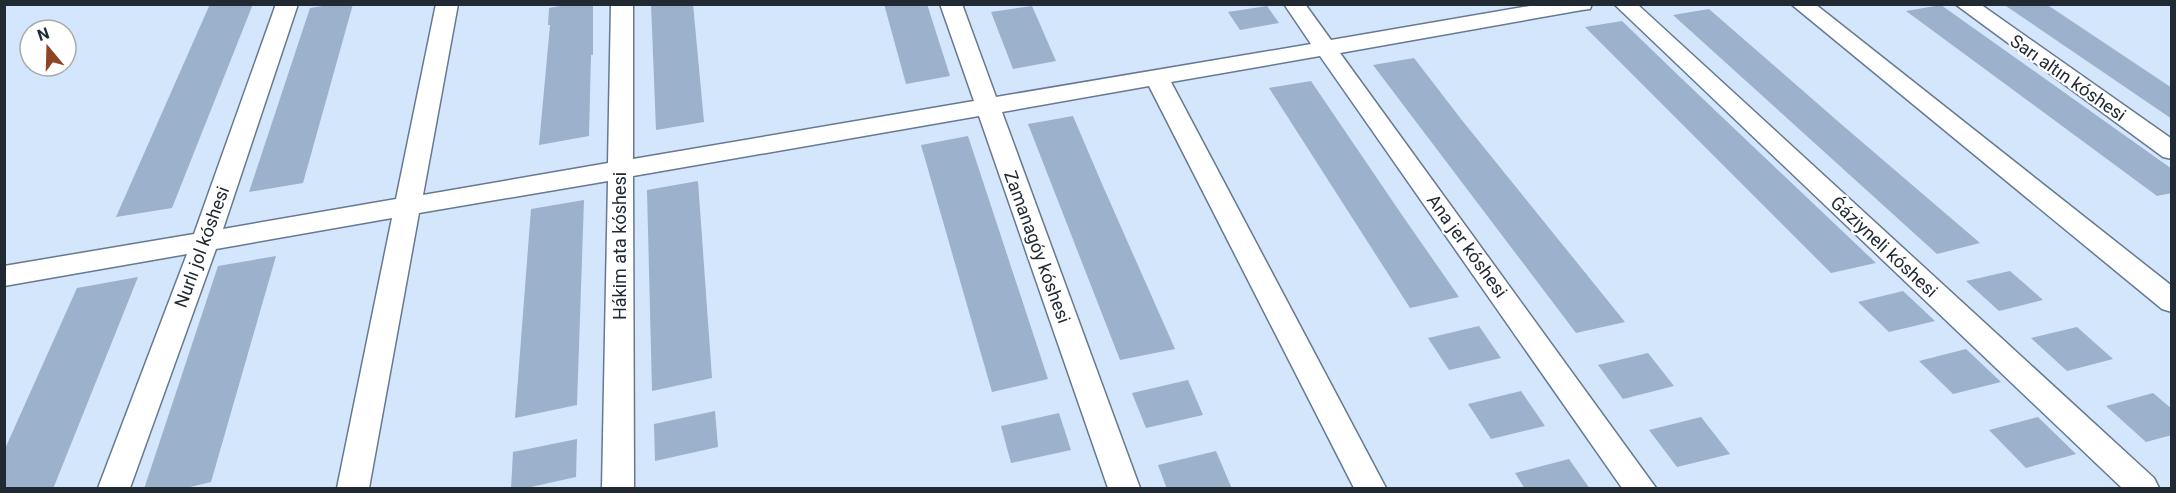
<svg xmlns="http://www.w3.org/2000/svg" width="2176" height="493" font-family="Roboto,sans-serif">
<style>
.building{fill:#9cb1cb}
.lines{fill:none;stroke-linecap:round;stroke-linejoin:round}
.minor-casing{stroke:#657991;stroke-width:3}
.minor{fill:#fff;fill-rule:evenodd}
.labels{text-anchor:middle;stroke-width:4.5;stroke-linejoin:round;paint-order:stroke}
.street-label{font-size:18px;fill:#212a33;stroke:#fff}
</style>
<rect width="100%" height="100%" fill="#d4e6fc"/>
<g class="building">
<path d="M210 4H253L172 208 116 217Z"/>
<path d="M335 4H353L303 183 249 192 310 8Z"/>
<path d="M571 4H593V55H591L589 136 539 145 550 25H548L549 8Z"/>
<path d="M651 4H693L704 122 656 130Z"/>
<path d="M884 4H927L950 76 906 84Z"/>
<path d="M2003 4H2046L2172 88V119Z"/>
<path d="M1941 5 2172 169V193L2157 196 1906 11Z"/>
<path d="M1032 6 1056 61 1013 69 991 12Z"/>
<path d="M1267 6 1279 23 1240 30 1228 12Z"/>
<path d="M1709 9 1841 124 1980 243 1937 254 1673 15Z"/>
<path d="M1622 21 1680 77 1876 263 1831 273 1585 27Z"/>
<path d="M1414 58 1461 119 1625 322 1576 333 1373 65Z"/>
<path d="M1311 81 1402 215 1459 297 1410 308 1269 88Z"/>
<path d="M1073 116 1102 184 1175 349 1120 360 1028 124Z"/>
<path d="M968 136 1048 379 992 392 921 145Z"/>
<path d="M698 181 712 378 652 391 647 190Z"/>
<path d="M584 200 577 405 515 418 531 209Z"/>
<path d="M276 256 211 482 182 489H144L218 266Z"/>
<path d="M2010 271 2043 300 1999 311 1966 281Z"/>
<path d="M138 277 53 489H4V451L77 288Z"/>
<path d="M1903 291 1935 321 1889 332 1858 302Z"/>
<path d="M1479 326 1501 358 1449 370 1428 338Z"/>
<path d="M2077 327 2113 359 2067 371 2031 338Z"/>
<path d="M1966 349 2001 382 1953 394 1919 361Z"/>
<path d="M1648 353 1674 386 1623 399 1598 365Z"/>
<path d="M1188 380 1203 415 1146 428 1132 393Z"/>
<path d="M1521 391 1545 426 1491 439 1468 404Z"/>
<path d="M2153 393 2172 409V435L2146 442 2106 406Z"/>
<path d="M715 411 718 447 655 461 654 424Z"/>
<path d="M1059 413 1071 450 1011 463 1001 426Z"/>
<path d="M1701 417 1730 454 1677 467 1649 430Z"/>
<path d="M2038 417 2076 454 2026 468 1989 430Z"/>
<path d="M577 439 576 477 522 489H511L513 452Z"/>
<path d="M1216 451 1232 489H1167L1158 465Z"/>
<path d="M1569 459 1590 489H1525L1515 473Z"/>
</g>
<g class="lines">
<g class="minor-casing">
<g id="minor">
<path d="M276 4H298L223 229 396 199 436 4H458L423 195 608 163 611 4H633V159L974 101 940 4H962L996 97 1311 44 1284 4H1305L1331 40 1541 4H1592L1590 9 1582 10 1340 53 1656 488H1622L1320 56 1171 82 1386 488H1354L1149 86 1002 112 1140 488H1108L979 116 633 176 634 488H602L608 181 419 213 369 488H337L392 218 216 249 130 488H98L187 254 4 286V266L194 234Z"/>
<path d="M1614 4H1637L2154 478 2159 488H2122Z"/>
<path d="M1791 4H1815L2172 286V312L2162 309Z"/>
<path d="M1955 4H1980L2172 139V159L2163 157Z"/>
</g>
</g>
<use href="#minor" class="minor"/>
</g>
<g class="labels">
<g class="street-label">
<text transform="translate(2068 78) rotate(35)" y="6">Sarı altın kóshesi</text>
<text transform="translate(620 246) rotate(-90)" y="6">Hákim ata kóshesi</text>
<text transform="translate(1467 246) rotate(54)" y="6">Ana jer kóshesi</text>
<text transform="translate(202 247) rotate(-70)" y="6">Nurlı jol kóshesi</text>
<text transform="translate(1037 247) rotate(70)" y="6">Zamanagóy kóshesi</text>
<text transform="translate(1884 247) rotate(43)" y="6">Ǵáziyneli kóshesi</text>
</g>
</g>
<rect width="2176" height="493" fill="none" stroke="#212a33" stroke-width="12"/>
<g transform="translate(48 48) rotate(341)"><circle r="28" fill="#ffffff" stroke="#a6aaad" stroke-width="1.5"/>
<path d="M0-4.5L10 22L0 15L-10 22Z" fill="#8d4525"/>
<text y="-9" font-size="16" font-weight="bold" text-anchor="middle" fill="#212a33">N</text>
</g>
</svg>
